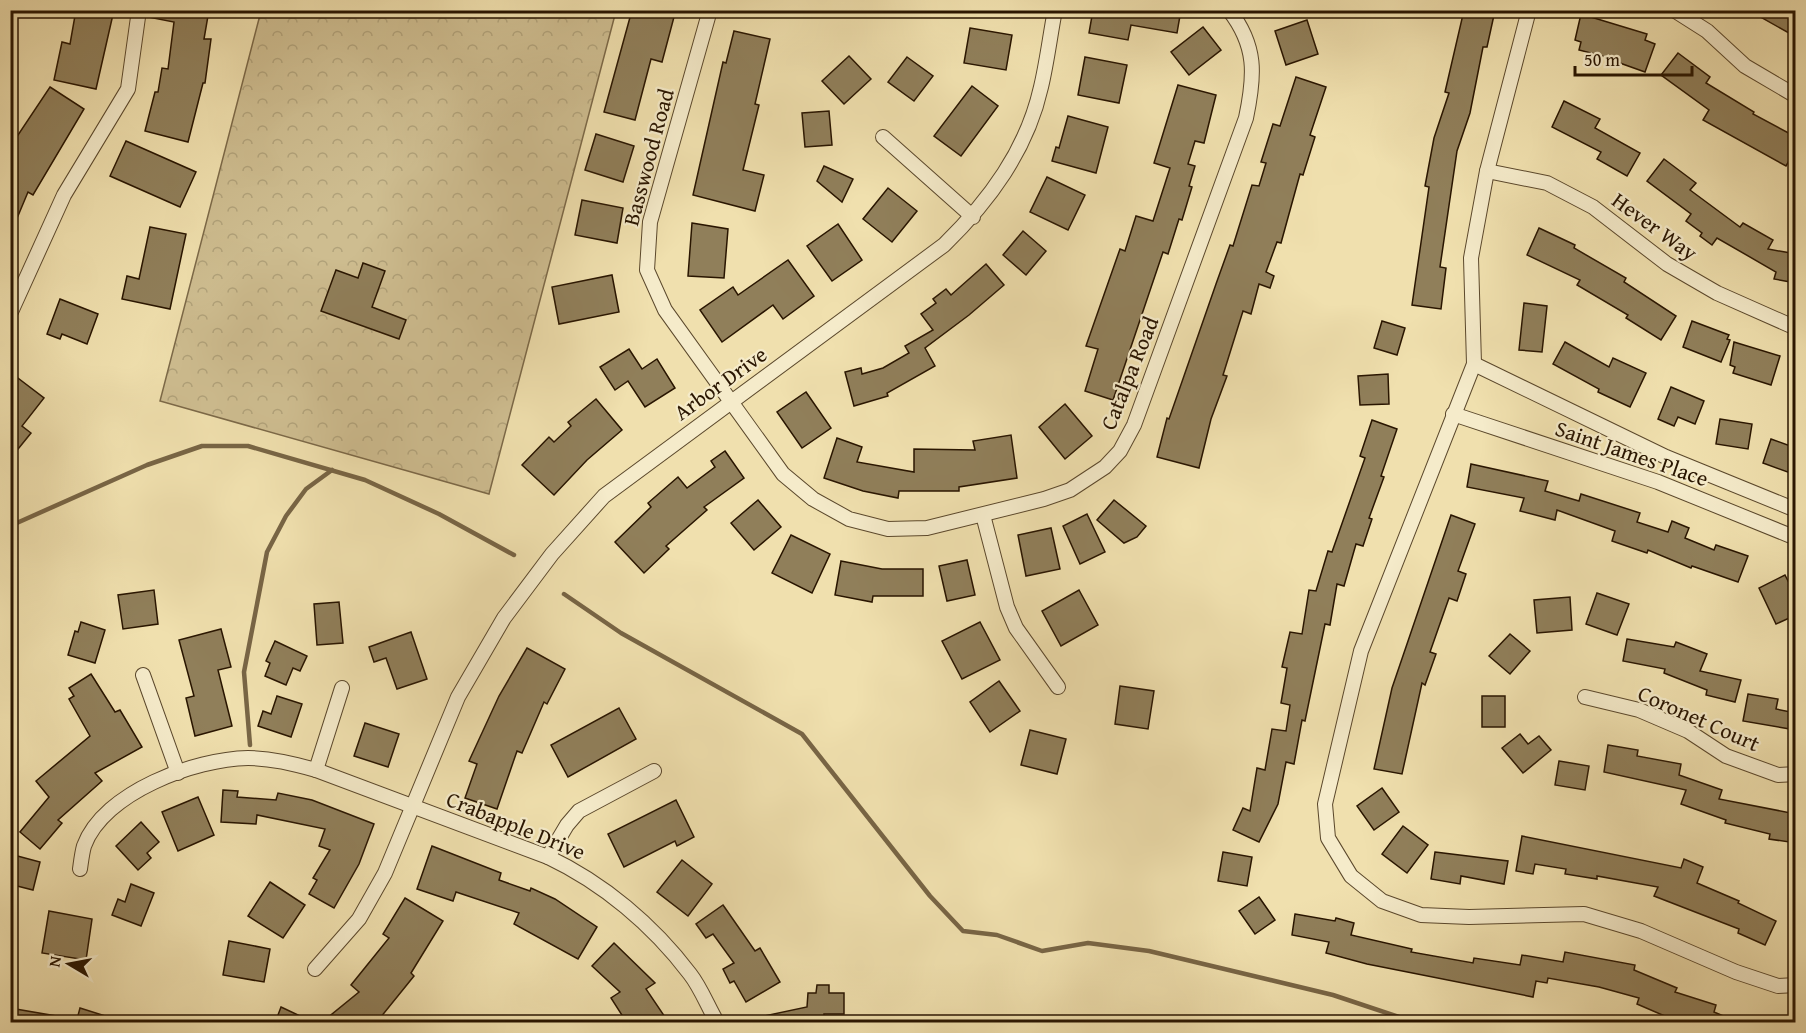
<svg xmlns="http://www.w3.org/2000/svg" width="1806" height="1033" font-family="'Gentium Book Plus',serif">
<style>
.forest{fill:url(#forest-crowns);stroke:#7c6948;stroke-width:1.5}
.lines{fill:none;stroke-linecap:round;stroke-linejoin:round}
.stream{stroke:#786545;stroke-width:4.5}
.building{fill:#907f5a;stroke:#291500;stroke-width:1.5}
.street-casing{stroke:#5b482c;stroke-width:16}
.street{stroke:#f5ebca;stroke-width:14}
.labels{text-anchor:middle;stroke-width:4.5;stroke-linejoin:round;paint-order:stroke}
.street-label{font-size:22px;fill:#291500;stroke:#f5ebca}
</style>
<defs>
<pattern id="forest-crowns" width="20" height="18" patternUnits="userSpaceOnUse" patternTransform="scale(1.5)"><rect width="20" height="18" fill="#cebd90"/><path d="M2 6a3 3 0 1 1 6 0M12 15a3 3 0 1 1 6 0" fill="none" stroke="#b1a27a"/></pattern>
</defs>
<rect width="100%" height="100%" fill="#f0e0ae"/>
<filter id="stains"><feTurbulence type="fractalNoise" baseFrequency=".00333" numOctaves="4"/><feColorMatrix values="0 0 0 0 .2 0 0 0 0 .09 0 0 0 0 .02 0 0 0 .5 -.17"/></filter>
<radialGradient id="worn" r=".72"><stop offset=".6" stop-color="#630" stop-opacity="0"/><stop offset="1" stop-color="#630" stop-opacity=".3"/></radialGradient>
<path class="forest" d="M261 11H616L489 494 160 401Z"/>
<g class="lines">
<g class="stream">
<path d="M10 526 147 465 202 446H248L365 480 439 514 514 555"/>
<path d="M564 594 621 633 802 734 930 896 963 931 997 935 1042 951 1088 943 1149 951 1333 995 1414 1022"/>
<path d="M250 745 244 672 267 552 286 516 306 489 332 470"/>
</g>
</g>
<g class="building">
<path d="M76 10H114L96 89 54 80 62 42 70 44Z"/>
<path d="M149 10H209L204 39H211L205 83H203L188 142 145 131 155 92H158L162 68 168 69 174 22 148 17Z"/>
<path d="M632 10H649L674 17 662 62 651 59 635 120 604 112Z"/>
<path d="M1093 10H1181L1177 33 1131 25 1128 40 1089 33Z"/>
<path d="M1464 10 1494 15 1487 47H1483L1470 113 1457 151 1440 267 1446 268 1441 309 1412 305 1429 187 1425 186 1434 138 1449 93 1445 92Z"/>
<path d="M1748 10H1796V37Z"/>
<path d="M1581 14 1647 34 1645 40 1655 44 1645 72 1617 62 1618 60 1579 50 1581 42 1575 40Z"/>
<path d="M1307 20 1318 54 1286 65 1275 31Z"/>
<path d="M1203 27 1221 50 1189 75 1171 52Z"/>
<path d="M970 28 1012 35 1006 70 964 63Z"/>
<path d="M734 31 770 39 755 104 759 105 743 170 764 175 755 211 693 195 723 62 726 63Z"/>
<path d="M1678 53 1710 77 1706 83 1754 112 1753 114 1796 137V149L1786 166 1703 120 1709 110 1661 75Z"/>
<path d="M849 56 871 79 844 104 822 81Z"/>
<path d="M907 57 933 76 914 101 888 82Z"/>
<path d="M1085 57 1127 65 1119 103 1078 95Z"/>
<path d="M1296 77 1326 87 1310 135 1315 137 1303 175 1300 174 1281 243 1277 242 1266 272 1274 276 1270 288 1259 284 1251 314 1243 311 1223 375 1227 376 1211 419 1199 468 1157 457 1167 418 1169 419 1216 284 1230 245 1233 246 1252 185 1259 186 1266 163 1261 162 1273 124 1280 126Z"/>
<path d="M1178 85 1216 95 1204 143 1195 141 1188 164 1195 166 1189 186 1192 187 1182 220 1179 219 1168 254 1163 252 1113 400 1085 391 1098 349 1086 346 1120 249 1125 251 1136 216 1153 221 1170 168 1154 163Z"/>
<path d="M972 86 998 106 961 156 934 136Z"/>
<path d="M50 87 84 109 33 195 28 192 10 235V147Z"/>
<path d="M1564 101 1600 119 1595 128 1640 153 1627 176 1597 159 1601 152 1552 127Z"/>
<path d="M829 111 832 145 805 147 802 113Z"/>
<path d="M1068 116 1108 127 1096 173 1052 161 1056 147 1059 148Z"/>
<path d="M596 134 634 146 623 182 585 170Z"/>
<path d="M126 141 196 172 180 207 110 176Z"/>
<path d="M1664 159 1696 183 1690 190 1740 227 1743 223 1773 240 1768 249 1796 254V283L1774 279 1776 272 1717 238 1712 245 1700 236 1702 233 1686 221 1691 214 1647 181Z"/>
<path d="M824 166 853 179 842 202 817 181Z"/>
<path d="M1047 177 1085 195 1068 230 1030 212Z"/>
<path d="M888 188 917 211 892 242 863 219Z"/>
<path d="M582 200 623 208 617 243 575 235Z"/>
<path d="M692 223 728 229 724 278 688 276Z"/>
<path d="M838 224 862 260 832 281 807 246Z"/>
<path d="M150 227 186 234 170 309 122 299 127 276 139 279Z"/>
<path d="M1539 228 1575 245 1574 248 1626 278 1624 282 1676 316 1661 340 1626 318 1628 315 1577 285 1580 280 1527 255Z"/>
<path d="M1023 231 1046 251 1026 275 1003 255Z"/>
<path d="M788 260 814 296 783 319 773 305 722 342 700 310 733 287 738 295Z"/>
<path d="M363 263 385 271 372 307 406 320 399 339 321 311 336 270 358 278Z"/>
<path d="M986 264 1004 285 969 315 925 348 935 366 887 393 888 396 854 406 845 372 861 368 862 374 883 368 909 353 905 346 933 330 921 314 936 303 933 299 946 289 951 295Z"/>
<path d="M612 275 619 312 559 324 552 287Z"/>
<path d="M60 299 98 314 87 344 62 334 60 339 47 334Z"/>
<path d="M1524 303 1547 306 1542 352 1519 350Z"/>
<path d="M1382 321 1405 328 1397 355 1374 348Z"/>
<path d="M1692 321 1729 335 1727 339 1730 340 1721 362 1683 347Z"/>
<path d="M1565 342 1609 367 1613 358 1646 373 1630 407 1598 392 1599 389 1553 364Z"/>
<path d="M1734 342 1780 356 1771 385 1733 373 1735 367 1730 365Z"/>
<path d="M629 349 642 369 657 359 675 388 645 407 628 381 615 390 600 367Z"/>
<path d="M10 372 44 398 22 426 31 433 10 459Z"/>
<path d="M1388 374 1389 404 1360 405 1358 376Z"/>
<path d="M1671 387 1704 401 1695 424 1678 417 1674 426 1658 419Z"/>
<path d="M806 392 831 428 802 448 777 412Z"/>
<path d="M596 399 622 430 587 460 554 495 522 465 549 437 554 442 571 426 568 422Z"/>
<path d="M1065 404 1092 436 1065 459 1039 427Z"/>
<path d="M1720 419 1752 424 1748 449 1716 444Z"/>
<path d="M1372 420 1397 429 1381 476 1384 477 1369 518 1372 519 1363 546 1356 544 1344 586 1337 584 1330 625 1325 624 1305 721 1302 720 1294 764 1286 762 1278 804 1259 842 1233 830 1243 808 1250 811 1257 768 1265 770 1272 729 1286 731 1290 705 1281 703 1287 668 1282 667 1290 632 1302 634 1309 590 1316 591 1328 551 1332 552 1365 458 1360 456Z"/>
<path d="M1011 435 1017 478 959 487V491H899L898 498 863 491 824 478 837 438 862 447 857 462 914 472V449L975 450 973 441Z"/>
<path d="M1771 439 1796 448V475L1763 463Z"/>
<path d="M725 451 744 478 704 507 707 510 666 546 669 549 644 573 615 542 651 507 648 503 678 477 687 488 715 467 711 461Z"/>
<path d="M1471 464 1548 481 1545 491 1579 501 1581 494 1640 513 1637 522 1668 532 1672 521 1689 528 1685 538 1714 550 1716 545 1748 556 1738 582 1692 566 1691 568 1648 550 1647 553 1612 541 1615 531 1557 510 1555 520 1520 511 1524 498 1467 487Z"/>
<path d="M758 500 781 527 754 550 731 523Z"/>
<path d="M1114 500 1146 526 1137 537 1124 543 1097 520Z"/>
<path d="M1087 514 1105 552 1080 564 1063 526Z"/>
<path d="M1451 515 1475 524 1458 571 1466 574 1457 601 1449 598 1430 652 1436 654 1425 685 1422 683 1402 774 1374 769 1392 688Z"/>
<path d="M1051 528 1060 569 1026 576 1018 535Z"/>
<path d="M791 535 830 554 812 593 772 573Z"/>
<path d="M967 560 975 595 947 601 939 566Z"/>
<path d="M841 561 882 569H923V596H873L872 602 835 595Z"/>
<path d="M1785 575 1796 597V615L1776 624 1759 588Z"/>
<path d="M154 590 158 624 123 629 118 595Z"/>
<path d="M1079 590 1098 625 1061 646 1042 611Z"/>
<path d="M1597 593 1629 604 1617 635 1586 624Z"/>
<path d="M1570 597 1572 630 1537 633 1534 600Z"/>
<path d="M339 602 343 643 317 645 314 604Z"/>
<path d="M81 622 105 630 95 663 68 655 75 631 78 632Z"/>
<path d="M980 622 1000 660 962 679 942 641Z"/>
<path d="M221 629 231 667 218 670 232 726 195 736 186 698 194 696 179 640Z"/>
<path d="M411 632 427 679 397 689 386 658 374 662 369 647Z"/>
<path d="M1510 634 1530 651 1510 674 1489 656Z"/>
<path d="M1627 639 1674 647 1676 642 1707 654 1700 671 1741 680 1735 702 1706 695 1707 690 1664 673 1665 669 1623 661Z"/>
<path d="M275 641 307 656 300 671 293 668 286 685 265 676 270 663 266 661Z"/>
<path d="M527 648 565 669 547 704 544 702 522 753 517 751 497 809 465 798 477 764 469 761 499 696Z"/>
<path d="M91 674 115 712 120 710 142 747 95 773 102 781 58 820 62 823 40 849 20 832 49 797 36 781 90 736 69 699 74 696 69 688Z"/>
<path d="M999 681 1020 711 990 732 970 702Z"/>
<path d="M1120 686 1154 691 1148 729 1115 724Z"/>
<path d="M1748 694 1778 699 1776 709 1796 713V730L1743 721Z"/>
<path d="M277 696 302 704 291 737 258 726 263 711 271 714Z"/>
<rect x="1482" y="696" width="23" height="31"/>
<path d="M619 708 636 739 568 777 551 745Z"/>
<path d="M365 723 399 734 388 767 354 756Z"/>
<path d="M1030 730 1066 739 1057 774 1021 765Z"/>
<path d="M1520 734 1528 744 1539 736 1551 750 1523 773 1502 748Z"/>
<path d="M1608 745 1638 750 1637 756 1681 764 1679 775 1722 790 1719 799 1796 814V843L1769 839 1770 834 1725 823 1726 820 1681 804 1686 790 1604 772Z"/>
<path d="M1559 761 1589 766 1585 790 1555 785Z"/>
<path d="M1382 788 1399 812 1374 830 1357 806Z"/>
<path d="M223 790 238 791 237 797 276 800 278 793 312 800 374 824 359 864 334 908 309 894 317 880 313 878 330 850 319 846 325 829 257 815 256 824 221 822Z"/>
<path d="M198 797 214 835 178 851 162 812Z"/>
<path d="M676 800 694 837 677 846 675 841 624 867 608 834Z"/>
<path d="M141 822 159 842 147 853 151 858 138 870 116 846Z"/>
<path d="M1403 826 1428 845 1407 873 1382 854Z"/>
<path d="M1522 836 1681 868 1684 859 1703 867 1697 883 1739 901 1738 903 1776 921 1765 945 1738 933 1739 929 1654 896 1658 887 1597 876V879L1565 874 1566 869 1535 864 1533 874 1516 871Z"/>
<path d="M432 846 501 873 499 880 530 891 531 888 555 899 597 927 578 959 514 924 519 913 456 892 453 901 417 889Z"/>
<path d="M1223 852 1252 857 1247 886 1218 881Z"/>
<path d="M1435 852 1508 861 1504 884 1461 876 1460 884 1431 879Z"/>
<path d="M10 854 40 862 33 890 13 885 15 878 10 876Z"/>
<path d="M682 860 712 884 688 916 657 892Z"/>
<path d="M270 882 305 905 283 938 248 916Z"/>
<path d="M131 884 154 893 141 926 112 915 118 899 125 902Z"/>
<path d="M1259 897 1275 920 1255 934 1239 911Z"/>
<path d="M405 898 443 921 411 973 414 976 376 1023H321L359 992 351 985 389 938 383 934Z"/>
<path d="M723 905 755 951 760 948 780 982 746 1002 734 981 730 983 723 969 734 963 713 934 706 938 696 924Z"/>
<path d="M49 911 92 919 86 960 42 953Z"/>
<path d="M1295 914 1335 921 1336 918 1354 923 1351 935 1412 949 1411 952 1473 963 1474 958 1520 965 1522 955 1563 962 1565 952 1635 965 1634 970 1677 988 1675 992 1716 1005 1714 1012 1740 1023H1681L1637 1004 1639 998 1599 987 1548 978 1547 983 1536 981 1533 997 1367 964 1326 953 1329 942 1292 935Z"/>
<path d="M229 941 270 949 264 982 223 975Z"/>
<path d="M614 943 655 983 646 989 665 1017 657 1023H627L611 998 620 992 592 966Z"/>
<path d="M817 985H829V993H844V1014H824V1023H761L760 1017 807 1007 808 993H816Z"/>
<path d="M281 1007 315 1023H275Z"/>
<path d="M10 1008 56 1016V1023H10Z"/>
<path d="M80 1008 118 1020V1023H76Z"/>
</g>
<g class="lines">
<g class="street-casing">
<g id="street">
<path d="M710 10 650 222 647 270 665 310 783 474 813 499 849 519 888 529 927 528 1044 499 1070 490 1105 467 1120 451 1134 425 1246 118C1255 75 1257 46 1229 10"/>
<path d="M1529 10 1487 171 1471 258 1474 364 1361 651 1325 804 1328 838 1351 876 1382 901 1421 915 1469 917 1584 914 1641 931 1736 972 1778 986 1796 985"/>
<path d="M1674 10 1707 31 1745 66 1796 96"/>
<path d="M883 137 973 217"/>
<path d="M1487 171 1547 183 1593 207 1667 264 1717 293 1796 328"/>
<path d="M10 314 64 195 128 89 139 10"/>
<path d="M1474 364 1666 457 1796 510"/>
<path d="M1453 414 1658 482 1796 538"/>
<path d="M983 515 1007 607 1016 628 1058 687"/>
<path d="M143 675 178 773"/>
<path d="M1585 697 1639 710 1688 731 1726 756 1778 775 1796 774"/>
<path d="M316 770 342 688"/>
<path d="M548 857 567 825 579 811 654 771"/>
<path d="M80 869C81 862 82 853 84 846 104 792 195 759 248 758 271 758 294 764 316 770L548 857C603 883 653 925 690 974 701 988 708 1007 717 1022"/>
<path d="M315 969 359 919 385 873 458 697 504 618 552 554 604 496 944 245C989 201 1027 150 1041 87 1047 62 1050 36 1055 10"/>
</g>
</g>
<use href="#street" class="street"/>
</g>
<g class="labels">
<g class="street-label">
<text transform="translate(648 157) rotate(-75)" y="8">Basswood Road</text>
<text transform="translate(1655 226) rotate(36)" y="8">Hever Way</text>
<text transform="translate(1129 373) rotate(-68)" y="8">Catalpa Road</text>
<text transform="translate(720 383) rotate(-36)" y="8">Arbor Drive</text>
<text transform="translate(1632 453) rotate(19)" y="8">Saint James Place</text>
<text transform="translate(1699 718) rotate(24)" y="8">Coronet Court</text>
<text transform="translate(516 825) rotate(22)" y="8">Crabapple Drive</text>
</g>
</g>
<rect width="1806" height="1033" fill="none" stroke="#f0e0ae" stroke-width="36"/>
<rect x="12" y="12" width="1782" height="1009" fill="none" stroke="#291500" stroke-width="3"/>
<rect x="18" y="18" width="1770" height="997" fill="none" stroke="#291500" stroke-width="1.5"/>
<g transform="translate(69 964) rotate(280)" stroke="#f5ebca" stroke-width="4.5" paint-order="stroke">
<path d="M0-4.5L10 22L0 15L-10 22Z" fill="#291500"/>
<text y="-9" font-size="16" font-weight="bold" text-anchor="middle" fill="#291500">N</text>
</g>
<path d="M1575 66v9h117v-9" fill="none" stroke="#291500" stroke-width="3"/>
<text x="1584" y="66" font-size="18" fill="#291500" stroke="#f5ebca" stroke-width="4.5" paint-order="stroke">50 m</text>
<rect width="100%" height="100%" filter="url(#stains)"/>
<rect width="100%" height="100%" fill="url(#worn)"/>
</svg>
